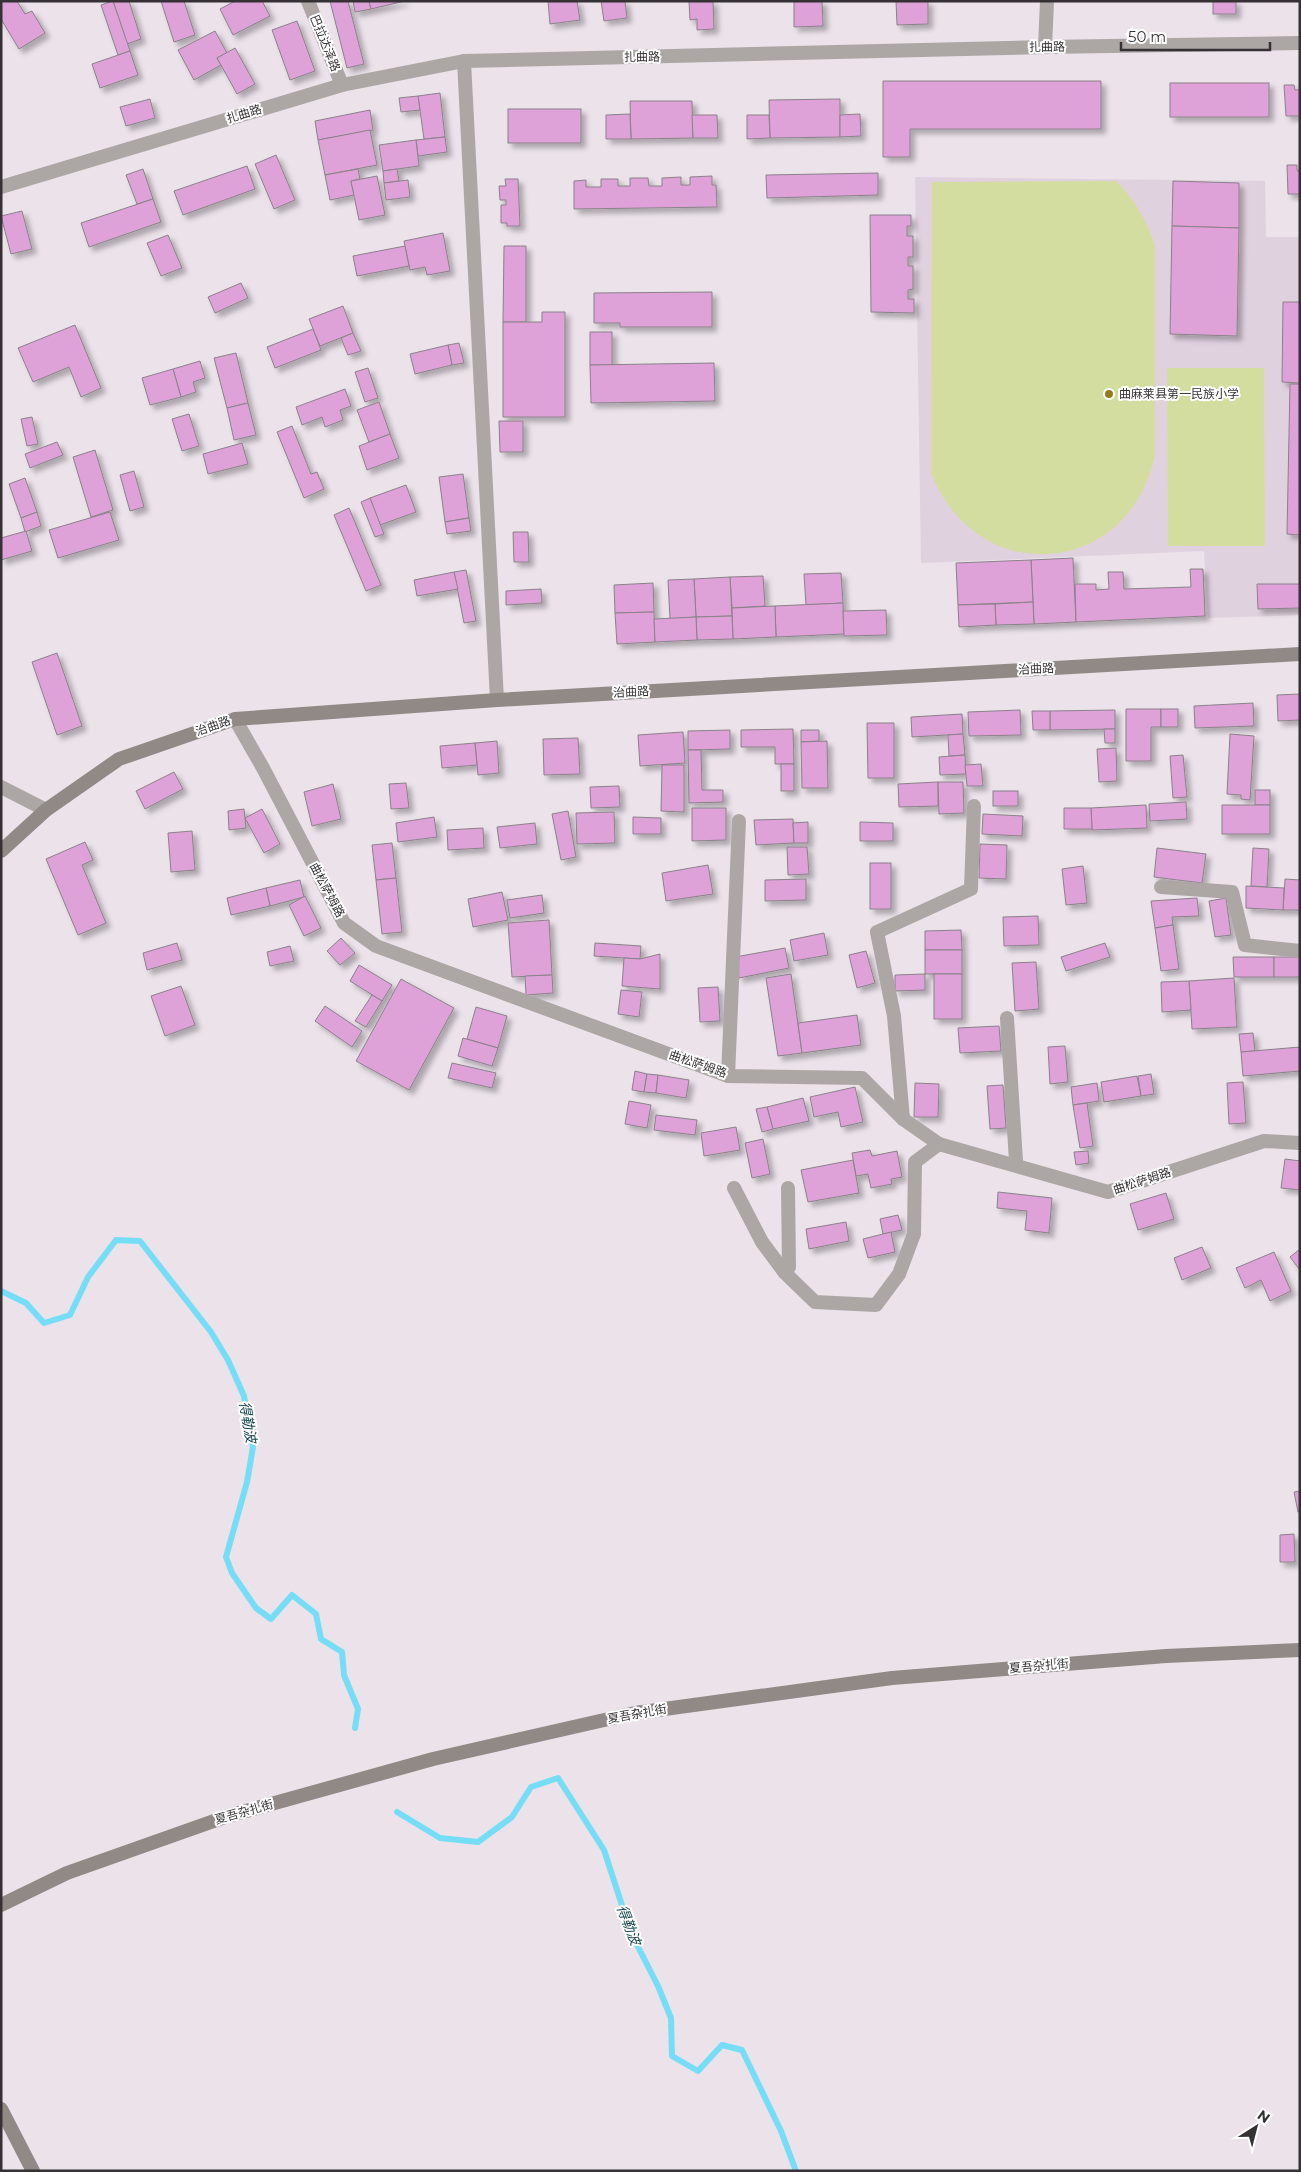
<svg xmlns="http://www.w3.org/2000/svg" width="1301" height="2172" font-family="Montserrat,'Noto Sans SC',sans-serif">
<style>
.built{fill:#e0d1de}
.green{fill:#d4dda0}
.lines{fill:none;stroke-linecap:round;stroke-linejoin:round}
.stream{stroke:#75def6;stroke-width:6}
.building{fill:#dea1d8;stroke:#8a8289;filter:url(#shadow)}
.minor{stroke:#aca7a5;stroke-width:14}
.secondary{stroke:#908986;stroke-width:14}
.poi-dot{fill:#95771f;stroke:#fff;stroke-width:2}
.labels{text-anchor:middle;stroke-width:4;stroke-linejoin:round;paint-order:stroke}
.street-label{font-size:12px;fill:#353134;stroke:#fff}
.poi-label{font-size:12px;fill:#353134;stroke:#fff;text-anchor:start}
.water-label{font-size:14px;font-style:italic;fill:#194852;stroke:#fff}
</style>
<defs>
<filter id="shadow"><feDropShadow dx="4.5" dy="4.5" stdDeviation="2.5" flood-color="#0004"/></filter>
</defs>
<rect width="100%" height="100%" fill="#ebe2ea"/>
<path class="built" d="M915 177 1265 181 1266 237H1300V615L1208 618 1204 551 921 563Z"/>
<g class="green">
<path d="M1116 181C1135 200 1147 220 1155 246V455C1129 578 977 590 931 473L932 182Z"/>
<path d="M1167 368H1264L1265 546H1168Z"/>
</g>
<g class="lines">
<g class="stream">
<path d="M1 1291 26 1303 44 1323 70 1315 88 1277 116 1240 140 1241 211 1332 228 1360 244 1396 253 1447 247 1482 226 1557 232 1573 256 1608 271 1619 292 1595 316 1614 321 1639 342 1652 344 1675 358 1709 355 1728"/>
<path d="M397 1812 440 1838 478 1842 512 1817 531 1787 558 1778 604 1850 631 1933 658 1986 671 2018 672 2056 698 2071 722 2045 742 2050 781 2131 796 2171"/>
</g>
</g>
<g class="building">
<path d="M1 1H17L25 14 32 11 45 33 19 49 1 19Z"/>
<path d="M113 1H129L141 39 127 44Z"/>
<path d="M113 1 130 51 118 55 101 5Z"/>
<path d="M161 1H184L195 35 174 42Z"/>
<path d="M235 1H262L270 16 233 35 220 9Z"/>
<path d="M330 1H348L364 64 347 68Z"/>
<path d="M353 1H369L371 9 355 12Z"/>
<path d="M369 1H405L371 9Z"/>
<path d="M548 1H577L580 20 550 24Z"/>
<path d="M601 1H625L627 18 604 21Z"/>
<path d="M689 1H713L714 29 697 30V19L690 20Z"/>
<path d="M794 1H822L823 26 794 27Z"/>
<path d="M896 1H928V24L897 25Z"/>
<rect x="1213" y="1" width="23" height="13"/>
<path d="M297 21 315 71 290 80 272 30Z"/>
<path d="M215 31 227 53 217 58 221 65 194 80 178 50Z"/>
<path d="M235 48 255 84 237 94 217 58Z"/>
<path d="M130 51 138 75 100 88 92 64Z"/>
<path d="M883 81H1101V129H910V157H883Z"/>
<rect x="1170" y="83" width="99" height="34"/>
<path d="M1284 85H1294L1295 90H1300V116H1286Z"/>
<path d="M440 93 445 137 424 139 418 96Z"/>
<path d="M418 96 420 110 401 112 399 98Z"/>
<path d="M150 99 155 118 126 126 120 107Z"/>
<path d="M840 99V137L770 138 769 100Z"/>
<path d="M630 101H692L693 138 631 139Z"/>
<rect x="508" y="109" width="73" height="34"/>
<path d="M370 110 373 130 318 140 315 121Z"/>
<path d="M630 114 631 139H606V115Z"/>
<path d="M860 114 861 136 840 137V115Z"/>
<path d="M692 115H717L718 138H693Z"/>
<path d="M747 115H769L770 138 747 139Z"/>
<path d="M370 130 377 165 325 175 318 140Z"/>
<path d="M445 137 447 152 418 156 416 140Z"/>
<path d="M416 140 419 166 383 171 379 145Z"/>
<path d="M276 155 295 200 274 209 255 164Z"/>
<path d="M1287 165H1297V171H1300V194H1288Z"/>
<path d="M247 166 255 189 183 215 174 191Z"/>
<path d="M143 169 153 199 137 204 126 175Z"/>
<path d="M358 169 360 179 351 181 354 195 330 200 325 175Z"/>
<path d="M397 169 399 181 384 183 383 171Z"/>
<path d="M878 173V195L767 198 766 175Z"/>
<path d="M377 176 385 215 359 220 351 181Z"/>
<path d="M712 176V185H716L717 207 574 209V181L586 180V187H601V179H618V186H630V178H648L649 186H662V178L681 177V185H690V177Z"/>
<path d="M505 179H518L520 226H507V223H501V205H506V200H500L499 186H506Z"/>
<path d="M408 180 410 197 386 200 384 183Z"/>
<path d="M1173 181 1239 183V228L1172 226Z"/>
<path d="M153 199 161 222 89 247 81 223Z"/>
<path d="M22 211 32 249 11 254 1 216Z"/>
<path d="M870 215H911V226H907V236H913V257H908V266H913V289L908 290V299H914V313L871 312Z"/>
<path d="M1172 226 1239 228 1237 336 1170 334Z"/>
<path d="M443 233 450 271 427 275 425 267 410 270 404 241Z"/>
<path d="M168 235 182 268 161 276 147 243Z"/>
<path d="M405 246 409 266 357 276 353 256Z"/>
<path d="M504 246H526V322H503Z"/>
<path d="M241 283 248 298 215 313 208 297Z"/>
<path d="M712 292V327H620V323H594V293Z"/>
<path d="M1283 302H1300V383L1282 382Z"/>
<path d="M343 306 353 333 320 346 309 319Z"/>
<path d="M542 312H565V417H503V322H542Z"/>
<path d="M75 325 101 388 81 397 69 367 33 382 18 348Z"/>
<path d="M313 329 321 350 275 368 267 347Z"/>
<rect x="590" y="332" width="22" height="33"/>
<path d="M353 333 361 351 348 355 341 338Z"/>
<path d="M459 343 464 363 452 365 448 345Z"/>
<path d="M448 345 452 365 415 374 410 354Z"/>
<path d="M236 353 248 403 227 408 214 358Z"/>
<path d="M200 361 205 378 193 382 196 392 181 397 173 369Z"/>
<path d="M714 363 715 401 591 403 590 365Z"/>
<path d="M368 368 378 398 365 402 355 372Z"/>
<path d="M173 369 181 397 150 405 142 378Z"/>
<path d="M1290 384H1300V535L1287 534Z"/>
<path d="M345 389 351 406 340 410 343 420 325 427 322 417 302 425 296 407Z"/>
<path d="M379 402 390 434 369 442 357 410Z"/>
<path d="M248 403 256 435 234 440 227 408Z"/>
<path d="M189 414 199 446 182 451 172 419Z"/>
<path d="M32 417 38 444 27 446 21 419Z"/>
<path d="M499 421H523V452H500Z"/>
<path d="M292 426 311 474 317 472 324 489 304 498 277 432Z"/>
<path d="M390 434 399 458 367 470 359 446Z"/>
<path d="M57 442 63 455 30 468 25 454Z"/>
<path d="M242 443 248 464 208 474 203 454Z"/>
<path d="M95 450 113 510 91 517 73 457Z"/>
<path d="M134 471 144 507 130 511 120 475Z"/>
<path d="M463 474 469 518 445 522 439 477Z"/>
<path d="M25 478 37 512 21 518 9 484Z"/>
<path d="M406 485 416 512 380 525 370 498Z"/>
<path d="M370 498 384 534 375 537 361 502Z"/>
<path d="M349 508 381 585 366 591 334 515Z"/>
<path d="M37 512 41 526 25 532 21 518Z"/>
<path d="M110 512 119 540 58 558 49 530Z"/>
<path d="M469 518 471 531 447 534 445 522Z"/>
<path d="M26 531 32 551 1 560V538Z"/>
<path d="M513 532H528L529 562H514Z"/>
<path d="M1073 558 1076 622 1034 624 1031 560Z"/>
<path d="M1031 560 1033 602 958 605 956 563Z"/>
<path d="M1190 569H1203L1205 616 1076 622 1075 584H1096V590L1109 589 1108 572H1123L1124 589 1191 587Z"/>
<path d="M466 570 476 621 464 623 454 572Z"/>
<path d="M454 572 458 589 417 596 414 580Z"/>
<path d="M841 573 843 603 806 605 804 574Z"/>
<path d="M763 576 765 606 732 608 730 577Z"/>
<path d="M730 577 732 616 696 617 694 579Z"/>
<path d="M694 579 696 617 670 619 668 580Z"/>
<path d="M653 583 654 612 615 613 614 585Z"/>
<path d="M1257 584H1300V608L1258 609Z"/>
<path d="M541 589 542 603 506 605V591Z"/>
<path d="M1033 602 1034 624 996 625 995 604Z"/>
<path d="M843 603 844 634 776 637 775 606Z"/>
<path d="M995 604 996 625 959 627 958 605Z"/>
<path d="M775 606 776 637 733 639 732 608Z"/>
<path d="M886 610 887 635 844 636 843 611Z"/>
<path d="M654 612 655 642 617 644 615 613Z"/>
<path d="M732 616 733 639 697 640 696 617Z"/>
<path d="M696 617 697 640 655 642 654 619Z"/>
<path d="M57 653 82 726 57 735 32 662Z"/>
<path d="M1300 694V720L1278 721 1277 695Z"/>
<path d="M1253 703 1254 726 1195 728 1194 706Z"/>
<path d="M1126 709H1161V727H1151V761H1126Z"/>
<rect x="1161" y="709" width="17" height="18"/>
<path d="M1020 710 1021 735 969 736 968 712Z"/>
<path d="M1115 710V729L1050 730V711Z"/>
<path d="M1032 711H1050V730H1033Z"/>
<path d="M962 714 963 734 912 737 911 717Z"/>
<path d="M867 723H894V778H868Z"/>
<path d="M793 729 794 764H775V747H741V730Z"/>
<path d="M1104 729H1115V743H1105Z"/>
<path d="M730 730V749L688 750V731Z"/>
<path d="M801 730H819V741L801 742Z"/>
<path d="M683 732 685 763 640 766 638 735Z"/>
<path d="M963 734 965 755 949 756 948 735Z"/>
<path d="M1230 734 1254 736 1250 800 1241 799V795L1227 794Z"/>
<path d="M578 738 580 774 544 775 543 739Z"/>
<path d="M497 741 499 773 478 775 475 743Z"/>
<path d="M827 741 828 788H802L801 742Z"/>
<path d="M475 743 477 765 442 768 440 746Z"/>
<path d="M1116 748 1117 781 1099 782 1097 749Z"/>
<path d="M688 750H701L702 790H723V802L689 803Z"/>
<path d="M965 755 966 774 940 775 939 757Z"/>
<path d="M1183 755 1187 797 1173 798 1170 756Z"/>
<rect x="781" y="764" width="13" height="27"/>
<path d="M981 764 983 786H967L965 765Z"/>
<path d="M662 765H684V812L661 811Z"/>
<path d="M174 772 183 789 145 809 136 791Z"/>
<path d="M938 782V806L899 807 898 784Z"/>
<path d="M938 782H963L964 813 939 814Z"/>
<path d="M406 783 409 808 391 809 389 784Z"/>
<path d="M333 784 341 819 312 826 304 792Z"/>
<path d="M619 786 620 807 591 808 590 787Z"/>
<rect x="1255" y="790" width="15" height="15"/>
<rect x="993" y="791" width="25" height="15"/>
<path d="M1186 802 1187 819 1150 821 1149 804Z"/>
<path d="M1146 805 1147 828 1092 830 1091 808Z"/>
<rect x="1222" y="805" width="48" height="29"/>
<path d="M692 808H726V840L692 841Z"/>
<path d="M1064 808H1091L1092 829H1064Z"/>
<path d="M244 809 246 828 229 830 228 811Z"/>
<path d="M262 809 280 844 264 853 245 818Z"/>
<path d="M568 811 576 857 561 860 552 814Z"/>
<path d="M614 812 615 843 577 844 576 813Z"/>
<path d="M983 814 1023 816 1022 836 982 834Z"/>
<path d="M434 817 437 837 398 842 396 823Z"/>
<path d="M633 817 661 818V834H633Z"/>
<path d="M793 819 794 843 756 845 754 820Z"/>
<path d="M808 822V843H794L793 823Z"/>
<path d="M860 822 893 823V841H860Z"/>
<path d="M535 823 537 844 500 848 497 827Z"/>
<path d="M483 828 484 848 448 850 447 830Z"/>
<path d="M192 831 195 870 171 872 168 833Z"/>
<path d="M85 842 93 860 82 865 106 923 78 935 46 859Z"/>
<path d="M392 843 396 878 376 880 372 845Z"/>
<path d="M980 844 1007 845 1006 879 979 878Z"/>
<path d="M787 847H807L809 874 788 875Z"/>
<path d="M1157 848 1206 854 1202 883 1154 877Z"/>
<path d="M1253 848 1269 849 1267 887 1251 886Z"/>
<rect x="870" y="863" width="21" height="46"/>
<path d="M708 865 713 894 666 901 662 873Z"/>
<path d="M1083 866 1087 903 1066 905 1062 869Z"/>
<path d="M396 878 402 932 382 934 376 880Z"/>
<path d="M806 879V900L765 901V880Z"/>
<path d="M1285 879 1300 880V910H1283Z"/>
<path d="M300 880 304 897 270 906 266 888Z"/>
<path d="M1246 886 1284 888 1283 910 1246 908Z"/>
<path d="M266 888 270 906 231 915 227 898Z"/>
<path d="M502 892 508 920 473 927 468 899Z"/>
<path d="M542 895 544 913 510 918 507 900Z"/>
<path d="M305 896 321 928 304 936 289 905Z"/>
<path d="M1197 898 1199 916 1172 917 1173 925 1155 928 1151 901Z"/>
<path d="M1226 898 1231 935 1215 937 1209 901Z"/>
<path d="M1038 916 1039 945 1004 946 1003 917Z"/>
<path d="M549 920 552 975 512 977 508 923Z"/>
<path d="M1173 925 1179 969 1161 971 1155 928Z"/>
<path d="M961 930 962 950H925V931Z"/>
<path d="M824 933 828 955 794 961 790 940Z"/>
<path d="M341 938 355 953 340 965 327 951Z"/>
<path d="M177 943 182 960 147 970 143 953Z"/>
<path d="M595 943 641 946 640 959 594 956Z"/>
<path d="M1105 943 1110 957 1066 971 1061 957Z"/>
<path d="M290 946 294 961 270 966 267 952Z"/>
<path d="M785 948 789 968 739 978 735 957Z"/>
<rect x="925" y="950" width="37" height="24"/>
<path d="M866 951 875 983 857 988 849 955Z"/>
<path d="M660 954V989L622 986 624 958 640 959Z"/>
<path d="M1233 957H1274V977H1234Z"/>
<rect x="1274" y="957" width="26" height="20"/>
<path d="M1036 962 1039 1009 1015 1011 1012 963Z"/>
<path d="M359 965 392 985 382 1001 350 981Z"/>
<path d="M791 974 802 1053 778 1056 766 978Z"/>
<path d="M925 974V990L895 991V975Z"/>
<rect x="934" y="974" width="28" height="45"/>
<path d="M552 975 553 993 526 995 525 976Z"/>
<path d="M1234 978 1237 1027 1192 1029 1189 981Z"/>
<path d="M401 979 454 1008 409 1090 356 1061Z"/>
<path d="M1189 981 1191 1010 1162 1012 1161 982Z"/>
<path d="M181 986 195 1025 165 1036 151 996Z"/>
<path d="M718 987 720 1021 700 1022 698 988Z"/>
<path d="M621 990 642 992 639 1017 618 1014Z"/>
<path d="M372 995 382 1001 366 1027 355 1021Z"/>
<path d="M325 1006 362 1031 352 1047 315 1021Z"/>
<path d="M476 1007 507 1016 498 1048 467 1039Z"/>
<path d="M857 1015 861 1045 802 1053 798 1023Z"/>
<path d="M999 1026 1001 1051 960 1053 958 1028Z"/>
<path d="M1253 1033 1255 1051 1241 1052 1239 1034Z"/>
<path d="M463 1038 498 1048 492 1066 458 1056Z"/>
<path d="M1065 1046 1068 1082 1050 1084 1048 1047Z"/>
<path d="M1300 1047V1071L1243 1076 1241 1052Z"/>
<path d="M452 1063 496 1073 492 1088 448 1078Z"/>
<path d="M635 1071 647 1074 644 1092 632 1090Z"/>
<path d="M647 1074 658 1075 656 1093 644 1092Z"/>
<path d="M1151 1074 1154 1094 1141 1096 1138 1076Z"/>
<path d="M658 1075 689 1080 686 1098 656 1093Z"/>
<path d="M1137 1076 1141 1096 1104 1102 1101 1082Z"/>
<path d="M1243 1082 1246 1123 1229 1124 1227 1083Z"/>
<path d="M915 1083 939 1084 938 1117H914Z"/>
<path d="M1097 1083 1099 1101 1073 1105 1071 1087Z"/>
<path d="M1003 1085 1006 1128 990 1129 987 1086Z"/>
<path d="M855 1087 863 1122 841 1127 838 1112 814 1117 810 1097Z"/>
<path d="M803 1098 809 1121 773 1129 767 1107Z"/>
<path d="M629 1101 651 1105 647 1128 625 1124Z"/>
<path d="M1087 1103 1093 1146 1080 1148 1073 1105Z"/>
<path d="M767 1107 773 1129 762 1132 756 1109Z"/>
<path d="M656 1115 697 1120 695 1135 654 1130Z"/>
<path d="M736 1127 740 1150 704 1156 701 1133Z"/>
<path d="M763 1139 770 1174 752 1178 745 1143Z"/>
<path d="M870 1150 872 1156 897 1151 902 1177 891 1179 892 1184 871 1188 868 1174 856 1176 852 1153Z"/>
<path d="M1088 1151 1089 1163 1076 1165 1074 1152Z"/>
<path d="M1285 1159 1300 1161V1190L1281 1188Z"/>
<path d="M853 1160 859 1193 808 1202 801 1170Z"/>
<path d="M998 1192 1052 1198 1049 1233 1025 1230 1027 1211 997 1208Z"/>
<path d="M1166 1193 1174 1219 1138 1230 1130 1204Z"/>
<path d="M898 1215 902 1230 883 1234 880 1219Z"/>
<path d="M846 1222 849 1241 809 1249 806 1229Z"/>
<path d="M891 1232 895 1252 868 1258 863 1239Z"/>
<path d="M1202 1247 1211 1268 1182 1280 1174 1258Z"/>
<path d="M1300 1249V1270L1290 1257Z"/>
<path d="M1274 1252 1291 1291 1270 1301 1261 1280 1245 1288 1236 1268Z"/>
<path d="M1300 1491V1512H1298L1294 1492Z"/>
<path d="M1294 1534 1295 1562H1280V1535Z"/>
</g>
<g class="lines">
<g class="minor">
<path d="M308 1 342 85"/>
<path d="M1045 47 1047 1"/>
<path d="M464 61 497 700"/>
<path d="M1 187 342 85 464 61 1045 47 1300 43"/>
<path d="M235 719 263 768 344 923 376 946 728 1076 862 1078 903 1119 939 1144 1108 1192 1264 1141 1300 1143"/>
<path d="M1 787 46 810"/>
<path d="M1161 887 1232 892 1245 945 1300 951"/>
<path d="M1007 1018 1016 1161"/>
<path d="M728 1076 739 821"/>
<path d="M903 1119 894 1016 877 932 971 889 974 806"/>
<path d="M734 1188 762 1242 785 1273 815 1302 876 1305 899 1274 914 1234 915 1162 939 1144"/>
<path d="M788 1188 789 1267"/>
</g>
<g class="secondary">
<path d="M1 851 46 810 119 759 235 719 497 700 1300 654"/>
<path d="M1 1905 67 1873 228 1816 433 1759 635 1713 892 1678 1166 1656 1300 1650"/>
<path d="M1 2109 33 2171"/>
</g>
</g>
<circle class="poi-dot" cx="1109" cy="394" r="5"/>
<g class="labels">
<g class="street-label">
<text transform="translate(325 43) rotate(68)" y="4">巴拉达泽路</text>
<text transform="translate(1047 47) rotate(-1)" y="4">扎曲路</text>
<text transform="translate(642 57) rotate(-1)" y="4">扎曲路</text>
<text transform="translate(244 114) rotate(-17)" y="4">扎曲路</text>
<text transform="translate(1036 669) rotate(-3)" y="4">治曲路</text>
<text transform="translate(631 692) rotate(-3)" y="4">治曲路</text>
<text transform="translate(213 726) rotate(-19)" y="4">治曲路</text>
<text transform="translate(327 890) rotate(62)" y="4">曲松萨姆路</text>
<text transform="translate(698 1064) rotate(19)" y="4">曲松萨姆路</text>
<text transform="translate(1142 1181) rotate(-18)" y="4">曲松萨姆路</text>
<text transform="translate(1039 1666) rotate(-5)" y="4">夏吾杂扎街</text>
<text transform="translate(637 1714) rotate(-10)" y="4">夏吾杂扎街</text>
<text transform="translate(244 1812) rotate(-16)" y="4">夏吾杂扎街</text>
</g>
<g class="poi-label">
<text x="1119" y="398">曲麻莱县第一民族小学</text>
</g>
<g class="water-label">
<text transform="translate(248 1422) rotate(80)" y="5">得勒波</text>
<text transform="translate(629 1925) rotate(69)" y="5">得勒波</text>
</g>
</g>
<rect width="1301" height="2172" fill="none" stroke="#353134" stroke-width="5"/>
<g transform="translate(1256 2127) rotate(36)" stroke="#ffffff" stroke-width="4" paint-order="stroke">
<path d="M0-4L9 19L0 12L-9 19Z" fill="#353134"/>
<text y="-8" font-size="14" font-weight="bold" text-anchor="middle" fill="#353134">N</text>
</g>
<path d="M1121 42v8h149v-8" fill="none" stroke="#353134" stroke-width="2.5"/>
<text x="1128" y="42" font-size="15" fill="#353134" stroke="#ffffff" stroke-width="4" paint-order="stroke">50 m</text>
</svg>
